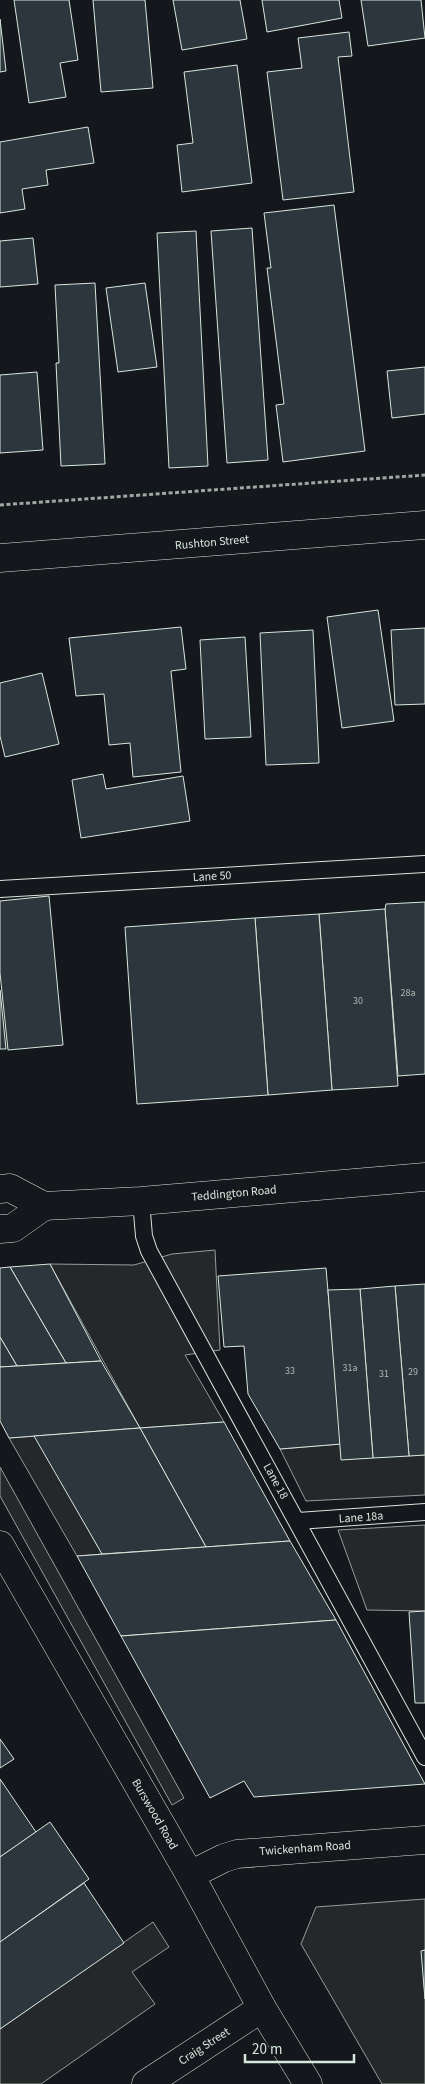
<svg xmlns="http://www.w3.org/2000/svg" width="425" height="2084" font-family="'Source Sans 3',sans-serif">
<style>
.parking{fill:#24282b;stroke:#939e99}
.building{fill:#2c363c;stroke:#d8e6dc}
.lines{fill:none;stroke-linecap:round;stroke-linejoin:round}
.service-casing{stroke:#d8e6dc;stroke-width:18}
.minor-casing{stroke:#d8e6dc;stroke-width:29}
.secondary-casing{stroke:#d8e6dc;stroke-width:29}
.path{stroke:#9da8a2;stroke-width:3;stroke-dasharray:4 2.5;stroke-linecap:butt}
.service{stroke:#14181c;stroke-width:16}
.minor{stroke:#14181c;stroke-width:28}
.secondary{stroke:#14181c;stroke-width:28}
.labels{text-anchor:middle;stroke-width:4;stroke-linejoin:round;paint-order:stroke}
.number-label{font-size:10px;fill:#adbab4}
.street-label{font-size:12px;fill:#d8e6dc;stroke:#14181c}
</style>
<rect width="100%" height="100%" fill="#14181c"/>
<g class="parking">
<path d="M215 1250 220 1350 185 1355 224 1422 140 1428 50 1264 134 1265 172 1254Z"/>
<path d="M36 1436 102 1554 77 1556 9 1438Z"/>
<path d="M341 1444 342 1459 425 1455V1495L306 1501 280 1449Z"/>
<path d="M0 1467 184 1798 172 1805 0 1496Z"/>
<path d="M425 1525V1611L367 1610 338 1530Z"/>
<path d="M425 1899V1950L422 1951 425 1999V2084H382L301 1944 316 1907Z"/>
<path d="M153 1922 169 1947 132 1972 155 2004 41 2084H0V2029Z"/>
</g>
<g class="building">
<path d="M14 0H69L78 60 60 63 66 97 29 103Z"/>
<path d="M93 0H145L153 88 101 92Z"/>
<path d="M173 0H240L247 39 182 50Z"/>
<path d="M262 0H339L342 18 267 32Z"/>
<path d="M361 0H421L425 38 368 46Z"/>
<path d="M0 19 6 71 0 72Z"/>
<path d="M349 32 352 56 338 57 354 192 283 200 267 72 302 68 298 38Z"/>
<path d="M237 65 252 183 182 192 177 145 193 143 184 72Z"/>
<path d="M88 127 94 163 46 170 48 185 22 189 25 209 0 213V142Z"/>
<path d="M334 205 365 451 283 462 276 405 284 404 267 268H271L264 213Z"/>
<path d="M252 228 268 460 227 463 211 231Z"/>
<path d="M196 231 208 466 169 468 157 233Z"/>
<path d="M33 238 38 284 0 287V241Z"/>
<path d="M95 283 105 464 61 466 56 363H59L55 285Z"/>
<path d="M145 283 157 367 118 372 106 288Z"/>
<path d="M425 367V414L392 418 387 371Z"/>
<path d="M37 372 43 450 0 453V375Z"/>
<path d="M378 610 394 721 342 728 327 617Z"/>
<path d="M181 627 186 669 171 671 181 772 133 777 130 743 109 745 104 694 76 696 69 638Z"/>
<path d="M425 628V704L395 705 391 630Z"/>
<path d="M313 630 319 763 266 765 260 633Z"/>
<path d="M245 637 251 737 205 739 200 640Z"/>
<path d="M42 673 59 744 5 757 0 736V683Z"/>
<path d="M103 774 106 789 183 776 190 821 81 838 72 780Z"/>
<path d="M49 896 63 1045 8 1050 0 973V901Z"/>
<path d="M425 902V1074L398 1076 385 909 386 904Z"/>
<path d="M385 909 398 1086 332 1090 319 914Z"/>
<path d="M319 914 332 1090 268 1095 255 918Z"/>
<path d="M255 918 268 1095 137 1104 125 927Z"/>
<path d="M0 990 6 1049H0Z"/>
<path d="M50 1264 101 1361 66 1363 10 1267Z"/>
<path d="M10 1267 66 1363 17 1366 0 1337V1268Z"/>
<path d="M326 1268 341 1444 280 1449 248 1394 244 1346 224 1347 218 1276Z"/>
<path d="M425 1284V1455L409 1456 395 1286Z"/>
<path d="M395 1286 409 1456 373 1458 360 1289Z"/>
<path d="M360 1289 373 1458 341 1460 328 1290Z"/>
<path d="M0 1337 17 1366 0 1367Z"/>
<path d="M101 1361 140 1428 9 1438 0 1421V1367Z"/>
<path d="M224 1422 290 1541 206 1547 140 1428Z"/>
<path d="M140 1428 206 1547 102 1554 34 1436Z"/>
<path d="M290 1541 336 1620 121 1636 77 1556Z"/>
<path d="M425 1611V1703H415L409 1612Z"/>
<path d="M336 1620 425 1784 254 1797 244 1781 210 1798 121 1636Z"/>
<path d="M0 1739 14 1759 0 1768Z"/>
<path d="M0 1779 36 1832 0 1857Z"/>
<path d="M50 1822 89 1879 0 1942V1857Z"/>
<path d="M84 1883 124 1943 0 2029V1942Z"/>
<path d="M425 1950V1999L421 1951Z"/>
</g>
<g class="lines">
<g class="service-casing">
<g id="service">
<path d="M0 889 425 864"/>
<path d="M141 1201 144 1236 149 1251 425 1757"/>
<path d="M298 1521 425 1512"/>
</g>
</g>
<g class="minor-casing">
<g id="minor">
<path d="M0 558 425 525"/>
<path d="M0 1545 190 1875 262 2008 308 2084"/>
<path d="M190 1875 224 1858 237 1854 425 1840"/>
<path d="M146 2084 262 2008"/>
</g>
</g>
<g class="secondary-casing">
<g id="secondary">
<path d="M0 1189 10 1188 44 1206 141 1201 425 1177"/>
<path d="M0 1229 13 1228 44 1206"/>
</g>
</g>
<path class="path" d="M0 505 425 475"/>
<use href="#service" class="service"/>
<use href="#minor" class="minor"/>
<use href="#secondary" class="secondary"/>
</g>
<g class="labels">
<g class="number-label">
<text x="408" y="996">28a</text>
<text x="358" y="1004">30</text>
<text x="350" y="1371">31a</text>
<text x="290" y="1374">33</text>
<text x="413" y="1375">29</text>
<text x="384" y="1377">31</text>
</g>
<g class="street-label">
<text transform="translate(212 542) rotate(-5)" y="4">Rushton Street</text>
<text transform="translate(212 876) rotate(-3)" y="4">Lane 50</text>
<text transform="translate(234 1193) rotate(-5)" y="4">Teddington Road</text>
<text transform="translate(276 1481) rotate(61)" y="4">Lane 18</text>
<text transform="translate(361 1517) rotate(-4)" y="4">Lane 18a</text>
<text transform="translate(155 1814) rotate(60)" y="4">Burswood Road</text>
<text transform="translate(305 1848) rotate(-4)" y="4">Twickenham Road</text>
<text transform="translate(204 2046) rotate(-33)" y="4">Craig Street</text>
</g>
</g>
<path d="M245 2054v8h109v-8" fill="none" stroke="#d8e6dc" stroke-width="2.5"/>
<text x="252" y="2054" font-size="15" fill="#d8e6dc" stroke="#14181c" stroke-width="4" paint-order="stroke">20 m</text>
</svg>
